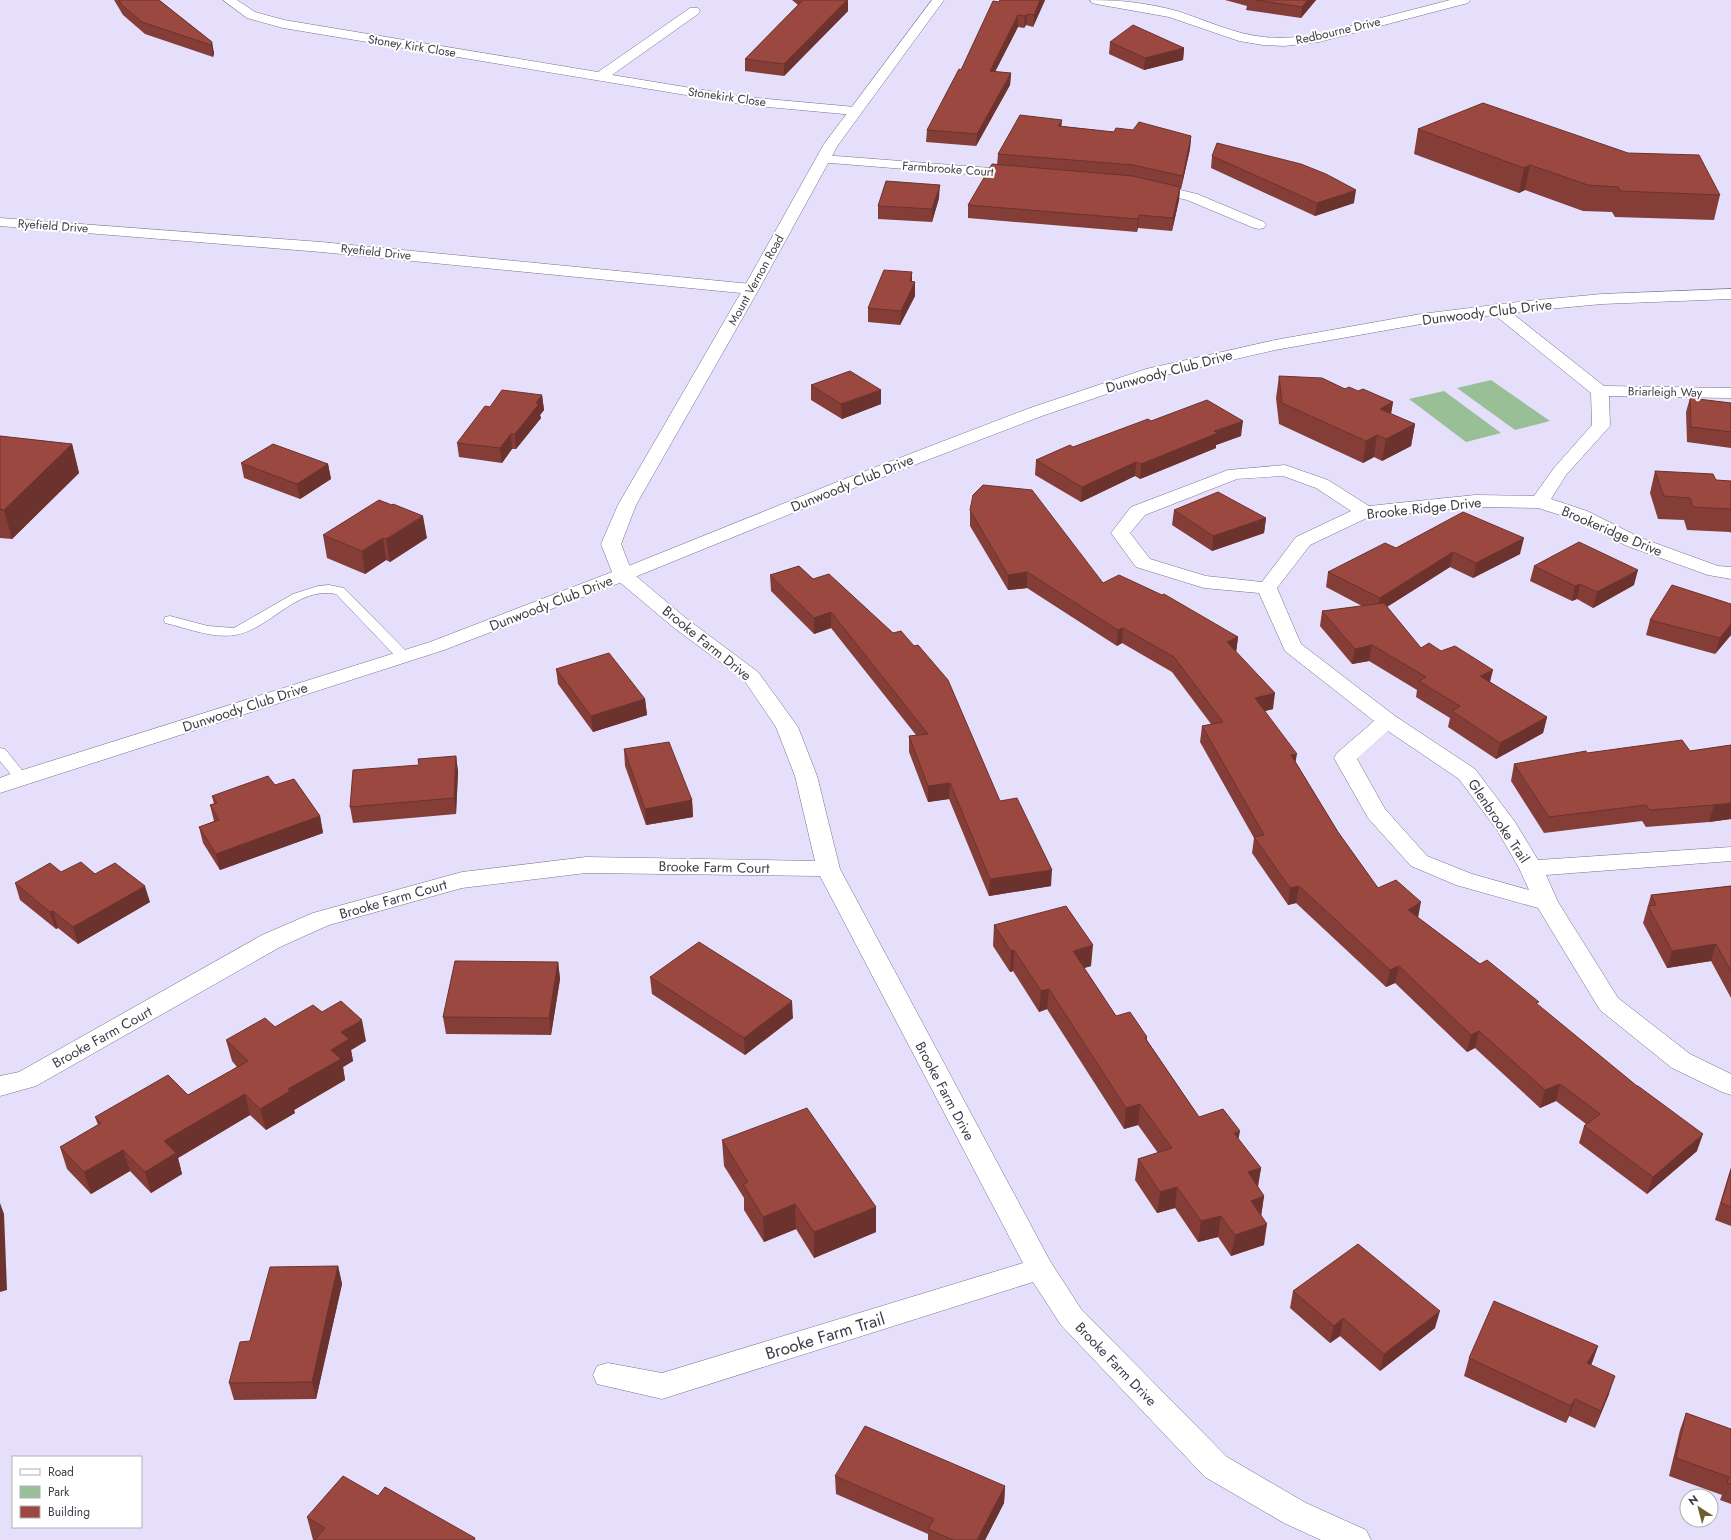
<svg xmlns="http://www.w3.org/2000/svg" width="1731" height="1540" font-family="Jost,sans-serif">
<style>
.green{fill:#99bf96}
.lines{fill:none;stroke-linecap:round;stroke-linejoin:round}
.service-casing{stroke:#77718b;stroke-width:1}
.minor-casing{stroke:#77718b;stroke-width:1}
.tertiary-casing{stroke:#77718b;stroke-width:1}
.secondary-casing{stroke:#77718b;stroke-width:1}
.service{fill:#fff;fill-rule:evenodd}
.minor{fill:#fff;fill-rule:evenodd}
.tertiary{fill:#fff;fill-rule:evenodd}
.secondary{fill:#fff;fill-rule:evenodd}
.wall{fill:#853e37}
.shaded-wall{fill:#6c322d}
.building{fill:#9b4840;stroke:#6c322d}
.labels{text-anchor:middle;stroke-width:4;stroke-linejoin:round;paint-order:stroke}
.far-street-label{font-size:12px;fill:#3d3b46;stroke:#fff}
.street-label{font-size:14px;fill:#3d3b46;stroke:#fff}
.near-street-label{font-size:17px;fill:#3d3b46;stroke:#fff}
</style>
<rect width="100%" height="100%" fill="#e5dffc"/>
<g class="green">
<path d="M1491 380 1550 421 1515 430 1457 388Z"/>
<path d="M1444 391 1501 433 1466 442 1409 399Z"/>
</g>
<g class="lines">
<g class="service-casing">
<g id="service">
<path d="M329 585 344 588 409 654 411 657 409 660H399L336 594C296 586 271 629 235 635 213 639 187 628 165 623L164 620 165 617 170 616 208 626 234 628 293 594 318 586Z"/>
<path d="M0 748 5 749 26 775 28 778 26 781 21 782 16 781 0 761Z"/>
</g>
</g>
<g class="minor-casing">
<g id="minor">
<path d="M223 0H237L255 12 284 20 598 72 690 8H698L700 11 698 14 612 75 746 97 855 107 860 108 862 111 860 114 855 115 746 105 283 28 247 18Z"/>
<path d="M1090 0C1120 0 1148 3 1177 11 1206 20 1233 34 1264 37 1298 41 1332 31 1365 22 1393 15 1422 7 1450 0H1470L1468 3 1319 42 1284 46 1263 45 1239 41 1169 17 1096 4 1092 3Z"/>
<path d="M823 155 1017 170 1022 171 1024 174 1022 177 1017 178 818 162 816 159 818 156Z"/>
<path d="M1151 183 1197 194 1264 222 1266 225 1264 228 1259 229 1254 228 1187 200 1146 190 1144 187 1146 184Z"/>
<path d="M0 218 321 242 751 284 757 286 759 289 757 292 751 294 321 252 0 226Z"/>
<path d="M1497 304 1503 306 1604 386 1731 388V398L1609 396 1610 426 1566 475 1551 499 1587 511 1641 538 1718 566 1731 567V579L1708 575 1627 546 1573 519 1538 508 1475 507 1369 517 1310 545 1277 588 1301 644 1395 716 1475 769 1515 822 1538 860 1731 847V861L1546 875 1558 902 1618 998 1690 1054 1731 1074V1095L1722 1092 1672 1068 1600 1010 1538 908 1456 885 1411 866 1368 818 1334 758 1337 753 1374 721 1285 651 1259 593 1204 588 1136 567 1111 533 1131 507 1228 470 1285 465 1328 480 1369 506 1475 495 1534 496 1554 468 1592 425 1591 393 1491 312 1489 309 1491 306ZM1283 476 1316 488 1351 511 1296 537 1262 582 1206 576 1150 559 1130 533 1145 515 1237 479ZM1388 731 1459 779 1497 830 1519 868 1529 890 1472 874 1427 856 1385 809 1357 759Z"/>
<path d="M623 569 630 571 687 619 758 672 798 727 817 776 840 869 1050 1261 1081 1309 1227 1457 1306 1503 1366 1530 1371 1540H1321L1284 1523 1205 1477 1061 1325 1033 1282 662 1399 597 1384 593 1375 597 1366 608 1363 662 1373 1023 1263 820 876 586 873 462 888 329 925 280 947 36 1086 0 1096V1076L19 1072 262 935 313 913 462 872 586 857 815 861 795 776 776 727 744 680 673 627 616 579 613 575 616 571Z"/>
</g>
</g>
<g class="tertiary-casing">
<path id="tertiary" d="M1731 289V299L1602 304 1527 311 1421 324 1275 350 1157 377 1042 416 854 488 630 579 623 581 616 579 613 575 616 571 842 480 1030 408 1146 369 1275 340 1421 314 1527 301 1602 294Z"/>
</g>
<g class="secondary-casing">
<path id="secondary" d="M932 0H944L838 145 759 289 636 505 621 544 633 575 630 579 444 650 0 793V778L13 773 430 642 612 572 601 544 618 505 743 289 824 144Z"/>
</g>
<use href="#service" class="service"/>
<use href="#minor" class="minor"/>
<use href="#tertiary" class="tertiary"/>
<use href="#secondary" class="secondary"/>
</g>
<g class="wall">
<path d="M114 0H159L212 42 214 54 213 57 145 34 123 15Z"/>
<path d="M792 0H848V11L784 76 745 71V59L798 5Z"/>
<path d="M1000 0H1045L1033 27 1026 25 1024 28 1018 27 995 72 1011 73 1010 85 976 146 926 142 927 130Z"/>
<path d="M1225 0H1316L1301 18 1246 10 1247 6Z"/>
<path d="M1110 42 1184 48 1183 60 1144 70 1109 54Z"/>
<path d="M1061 126 1114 132 1133 130 1191 136 1190 149 1181 189H1180L1179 200 1172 231 1138 228 1137 232 968 218V205L997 165 998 154Z"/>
<path d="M1418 129 1720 195 1714 220 1615 217 1612 212 1583 211 1525 190 1519 193 1414 154Z"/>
<path d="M1212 156 1354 203 1315 216 1211 168Z"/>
<path d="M939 198 932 222 878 219V206Z"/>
<path d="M912 282H915V296L900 325 868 322V308Z"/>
<path d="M1279 376 1358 391 1393 402 1391 414 1415 424 1411 446 1382 461 1374 457 1363 463 1279 424 1276 398Z"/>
<path d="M811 385 881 390V404L842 419 811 400Z"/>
<path d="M542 395 544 410 540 415 541 418 516 449H512L502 463 459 457 457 443Z"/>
<path d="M1690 398 1731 403V448L1687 442 1686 412Z"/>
<path d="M1151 421 1241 436 1216 445V448L1140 479 1135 476 1081 502 1035 475 1036 460Z"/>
<path d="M0 436 72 444 79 473 12 539 0 538Z"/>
<path d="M241 463 328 464 331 479 300 499 244 478Z"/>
<path d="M1655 471 1716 480 1731 481V533L1730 532 1687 530 1684 520 1658 519 1650 493Z"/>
<path d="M970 510 1103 583 1238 637 1236 652 1273 709 1265 711 1338 832 1378 888 1480 964 1538 1005 1697 1151 1647 1194 1579 1143 1584 1126 1586 1124 1556 1101 1540 1108 1475 1048 1467 1052 1395 983 1386 987 1296 903 1288 905 1252 853 1254 838 1200 742 1202 726 1211 724 1172 672 1122 643 1117 646 1027 588 1008 590 970 526Z"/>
<path d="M1174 510 1266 518 1264 533 1212 551 1172 525Z"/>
<path d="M323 535 427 538 390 562 386 560 365 574 327 558Z"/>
<path d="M1396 548 1520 554 1473 578 1450 567 1387 607 1421 648 1490 682 1547 717 1543 733 1496 759 1448 727 1450 718 1416 697 1417 690 1369 661 1352 664 1320 626 1322 611 1362 606 1326 587 1328 572Z"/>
<path d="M799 566 1000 801 1051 886 989 896 949 799 928 802 909 752V736L916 735 831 628 814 634 771 591 770 575Z"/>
<path d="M1534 566 1634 585 1593 608 1577 599 1572 601 1530 581Z"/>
<path d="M1731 604V635L1715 654 1646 635 1650 620Z"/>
<path d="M556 669 645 699 647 715 593 732 558 684Z"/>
<path d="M1731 745V819L1709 822 1646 827 1642 821 1544 833 1511 781 1514 764 1587 753 1690 751Z"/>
<path d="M624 749 692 800 693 817 646 825 625 766Z"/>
<path d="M456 756 458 772 456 814 353 823 350 807 419 765Z"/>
<path d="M275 785 320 816 323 833 220 870 203 843 199 827 214 821 210 805 214 804 212 796Z"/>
<path d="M61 872 95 874 150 902 78 944 58 928 56 929 20 900 15 883Z"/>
<path d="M1731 886V998L1711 961 1667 968 1643 923 1651 895Z"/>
<path d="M994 925 1091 966 1084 968 1116 1016 1147 1037V1040L1199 1117 1238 1139 1261 1168 1258 1187 1264 1196 1261 1215 1264 1245 1231 1256 1218 1237 1198 1242 1175 1208 1157 1213 1135 1180 1138 1159 1158 1153 1138 1125 1124 1129 1047 1009 1039 1012 1013 971 1010 972 993 946Z"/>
<path d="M558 962 560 979 551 1035 446 1034 443 1017Z"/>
<path d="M650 977 793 1018 745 1055 652 994Z"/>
<path d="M322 1012 366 1041 351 1050 353 1061 343 1067 345 1080 294 1110 295 1113 266 1130 250 1115 178 1158 182 1174 151 1193 130 1171 91 1194 67 1169 60 1147 98 1125 95 1117 188 1095 237 1067 232 1061 226 1040 275 1027Z"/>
<path d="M722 1140 876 1232 814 1258 796 1229 764 1242 744 1210V1198L724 1166Z"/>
<path d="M1731 1167V1226L1715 1220Z"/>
<path d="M338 1266 342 1284 316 1399 234 1400 229 1383 250 1341Z"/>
<path d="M1293 1291 1435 1328 1380 1371 1340 1336 1330 1343 1290 1308Z"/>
<path d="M1598 1346 1591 1365 1609 1394 1595 1428 1569 1416 1566 1423 1464 1376 1469 1358Z"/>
<path d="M1686 1413 1731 1429V1504L1720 1500 1722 1495 1669 1476 1680 1430Z"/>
<path d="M835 1476 1005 1486 1004 1503 985 1540H928V1534L836 1494Z"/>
<path d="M378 1496 476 1540H313L307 1517Z"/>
</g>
<g class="shaded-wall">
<path d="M848 0V11L784 76V64Z"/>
<path d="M1040 0H1045L1033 27 1034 15Z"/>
<path d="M1308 0H1316L1301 18 1302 7Z"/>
<path d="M1027 14 1026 25 1024 28 1025 16Z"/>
<path d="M1018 15V27L989 83 990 71Z"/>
<path d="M212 42 214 54 213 57 211 45Z"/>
<path d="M1184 48 1183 60 1144 70 1145 58Z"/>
<path d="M1011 73 1010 85 976 146 977 134Z"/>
<path d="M1062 120 1061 132 1058 126Z"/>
<path d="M1191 136 1190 149 1181 189 1183 176Z"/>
<path d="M1530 165 1525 190 1519 193 1524 168Z"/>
<path d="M940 185 939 198 932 222V209Z"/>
<path d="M1180 187 1179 200 1172 231 1173 218Z"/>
<path d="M1356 190 1354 203 1315 216 1317 203Z"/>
<path d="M1139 215 1138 228 1137 232 1138 219Z"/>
<path d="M912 272V286L915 282V296L900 325 901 311Z"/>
<path d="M881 390V404L842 419 841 404Z"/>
<path d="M542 395 544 410 540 415 541 418 516 449 515 434Z"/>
<path d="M1393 402 1389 424 1380 409Z"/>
<path d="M1243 421 1241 436 1216 445V448L1140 479 1141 464 1214 431Z"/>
<path d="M1415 424 1411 446 1382 461 1386 439Z"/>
<path d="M511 434 512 449 502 463 500 448Z"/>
<path d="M1377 435 1374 457 1363 463 1366 441Z"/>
<path d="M72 444 79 473 12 539 4 510Z"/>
<path d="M1136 462 1135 476 1081 502 1082 487Z"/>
<path d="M328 464 331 479 300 499 297 484Z"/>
<path d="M423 516 427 538 390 562 386 539Z"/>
<path d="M1266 518 1264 533 1212 551 1213 536Z"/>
<path d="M383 538 386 560 365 574 362 551Z"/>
<path d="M1524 538 1520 554 1473 578 1476 563Z"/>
<path d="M1453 552 1450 567 1377 613 1380 598Z"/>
<path d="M1638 570 1634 585 1593 608 1597 592Z"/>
<path d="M1027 572V588L1008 590V575Z"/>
<path d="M1580 584 1577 599 1572 601 1575 586Z"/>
<path d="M831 612V628L814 634V618Z"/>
<path d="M1731 624V635L1715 654 1720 638Z"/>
<path d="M1123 628 1122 643 1117 646 1118 630Z"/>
<path d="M1238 637 1236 653 1227 642Z"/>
<path d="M1372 645 1369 661 1352 664 1355 649Z"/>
<path d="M1493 670 1489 686 1480 676Z"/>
<path d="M1275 693 1273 709 1253 714 1255 698Z"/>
<path d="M645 699 647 715 593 732 591 716Z"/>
<path d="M1547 717 1543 733 1496 759 1500 743Z"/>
<path d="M1297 754 1294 770 1291 755Z"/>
<path d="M456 756 458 772 456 814 454 798Z"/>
<path d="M950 783 949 799 928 802V786Z"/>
<path d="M692 800 693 817 646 825 645 809Z"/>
<path d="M1731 803V819L1709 822 1714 805Z"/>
<path d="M320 816 323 833 220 870 216 854Z"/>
<path d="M1052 870 1051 886 989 896 990 879Z"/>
<path d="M145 886 150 902 78 944 73 927Z"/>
<path d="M1299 886 1296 903 1288 905 1290 888Z"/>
<path d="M1421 902 1418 918 1408 910Z"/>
<path d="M53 911 58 928 56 929 50 912Z"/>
<path d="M1716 944 1711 961 1667 968 1672 951Z"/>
<path d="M1093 945 1091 966 1071 972 1073 951Z"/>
<path d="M1014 950 1013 971 1010 972 1011 951Z"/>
<path d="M558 962 560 979 551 1035 549 1018Z"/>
<path d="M1399 966 1395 983 1386 987 1390 970Z"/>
<path d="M1049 989 1047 1009 1039 1012 1041 991Z"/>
<path d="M792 1001 793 1018 745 1055 744 1038Z"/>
<path d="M362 1020 366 1041 351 1050 353 1061 343 1067 345 1080 294 1110 295 1113 266 1130 260 1109 288 1089 331 1050 341 1032Z"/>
<path d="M1479 1031 1475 1048 1467 1052 1471 1035Z"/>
<path d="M1560 1084 1556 1101 1540 1108 1545 1090Z"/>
<path d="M245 1094 250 1115 178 1158 182 1174 151 1193 145 1172 164 1141Z"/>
<path d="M1140 1104 1138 1125 1124 1129 1126 1108Z"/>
<path d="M1240 1131 1236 1152 1234 1133Z"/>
<path d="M1703 1134 1697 1151 1647 1194 1653 1177Z"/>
<path d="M123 1150 130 1171 91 1194 84 1172Z"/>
<path d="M1261 1168 1257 1189 1248 1172Z"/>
<path d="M1177 1187 1175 1208 1157 1213 1160 1192Z"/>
<path d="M1264 1196 1261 1217 1251 1201Z"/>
<path d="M0 1203 4 1214 7 1290 0 1292Z"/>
<path d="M795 1204 796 1229 764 1242 763 1217Z"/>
<path d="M876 1207V1232L814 1258V1232Z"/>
<path d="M1221 1216 1218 1237 1198 1242 1201 1221Z"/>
<path d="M1267 1224 1264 1245 1231 1256 1235 1235Z"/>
<path d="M338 1266 342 1284 316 1399 312 1382Z"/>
<path d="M1440 1311 1435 1328 1380 1371 1384 1354Z"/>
<path d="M1343 1318 1340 1336 1330 1343 1334 1326Z"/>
<path d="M1598 1346 1592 1363 1582 1381 1587 1363Z"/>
<path d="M1615 1376 1609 1394 1595 1428 1601 1411Z"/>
<path d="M1575 1399 1569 1416 1566 1423 1571 1406Z"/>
<path d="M1005 1486 1004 1503 985 1540H977Z"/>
</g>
<g class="building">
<path d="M119 0H159L212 42 211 45 142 22 121 4Z"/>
<path d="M803 0H847L784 64 745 59Z"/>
<path d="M1000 0H1040L1034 15 1027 14 1025 16 1018 15 990 71 1011 73 977 134 927 130 959 69 961 70 993 1 999 2Z"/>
<path d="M1256 0H1308L1302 7Z"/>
<path d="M1133 25 1184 48 1145 58 1110 42Z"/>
<path d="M1483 103 1628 153 1699 155 1720 195 1620 191 1618 187 1588 185 1530 165 1524 168 1418 129Z"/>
<path d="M1020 115 1062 120 1058 126 1114 132 1116 128 1133 130 1139 122 1191 136 1183 176 1133 165 998 154Z"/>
<path d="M1217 143 1301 164 1326 174 1356 190 1317 203 1212 156Z"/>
<path d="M992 164 1133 176 1180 187 1173 218 1139 215 1138 219 968 205Z"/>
<path d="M886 181 940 185 932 209 878 206Z"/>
<path d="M884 270 912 272 910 281 915 282 901 311 868 308Z"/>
<path d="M850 371 881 390 841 404 811 385Z"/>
<path d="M1279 376 1322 378 1345 389 1349 387 1358 391 1363 389 1393 402 1380 409 1415 424 1386 439 1377 435 1366 441 1282 403Z"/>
<path d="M502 390 542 395 536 403 539 404 515 434H511L500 448 457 443 485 406 490 407Z"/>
<path d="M1690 398 1731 403V432L1691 427Z"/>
<path d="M1207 400 1243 421 1214 431 1218 433 1141 464 1136 462 1082 487 1036 460 1070 445 1073 447 1148 419 1151 421Z"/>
<path d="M0 436 72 444 4 510 0 509Z"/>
<path d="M273 444 328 464 297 484 241 463Z"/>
<path d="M1655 471 1713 474 1716 480 1731 481V509L1693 507 1690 498 1664 496Z"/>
<path d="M983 485 1032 490 1103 583 1119 575 1162 595 1164 594 1238 637 1227 642 1275 693 1255 698 1297 754 1291 755 1338 832 1378 888 1396 880 1421 902 1408 910 1480 964 1487 960 1539 1002 1536 1003 1637 1086H1638L1703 1134 1653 1177 1584 1126 1600 1114 1560 1084 1545 1090 1479 1031 1471 1035 1399 966 1390 970 1299 886 1290 888 1254 837 1264 835 1202 726 1223 722 1174 657 1123 628 1118 630 1027 572 1008 575 970 510 973 495Z"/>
<path d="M1218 492 1266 518 1213 536 1174 510Z"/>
<path d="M379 500 392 505 393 504 423 516 386 539 383 538 362 551 323 535Z"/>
<path d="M1463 512 1524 538 1476 563 1453 552 1380 598 1328 572 1385 543 1396 548Z"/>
<path d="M1579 542 1638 570 1597 592 1580 584 1575 586 1534 566Z"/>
<path d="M799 566 813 579 829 574 893 633 901 631 914 646 918 645 948 680 1000 801 1017 798 1052 870 990 879 950 783 928 786 909 736 928 734 831 612 814 618 770 575Z"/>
<path d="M1672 585 1731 604V624L1720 638 1650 620Z"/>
<path d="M1384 603 1421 648 1429 643 1441 651 1455 646 1493 670 1480 676 1547 717 1500 743 1452 711 1460 706 1419 681 1426 677 1372 645 1355 649 1322 611Z"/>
<path d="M609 653 645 699 591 716 556 669Z"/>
<path d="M1682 740 1690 751 1731 745V803L1714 805 1650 810 1646 805 1549 817 1514 764 1586 751 1587 753Z"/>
<path d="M669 742 692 800 645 809 624 749Z"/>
<path d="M456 756 454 798 350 807 353 770 419 765 418 759Z"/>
<path d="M268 776 275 785 294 779 320 816 216 854 199 827 219 820 210 805 217 803 212 796Z"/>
<path d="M81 862 95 874 115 863 145 886 73 927 53 911 50 912 15 883 50 863 61 872Z"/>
<path d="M1731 886V971L1716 944 1672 951 1648 906 1656 905 1651 895Z"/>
<path d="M1066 906 1093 945 1073 951 1116 1016 1130 1012 1147 1037 1145 1038 1199 1117 1223 1109 1240 1131 1234 1133 1261 1168 1248 1172 1264 1196 1251 1201 1267 1224 1235 1235 1221 1216 1201 1221 1177 1187 1160 1192 1138 1159 1172 1148 1140 1104 1126 1108 1049 989 1041 991 1014 950 1011 951 994 925Z"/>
<path d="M699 942 792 1001 744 1038 650 977Z"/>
<path d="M455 961 558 962 549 1018 443 1017Z"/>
<path d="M341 1001 362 1020 341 1032 349 1039 331 1050 341 1059 288 1089 290 1091 260 1109 245 1094 164 1141 176 1153 145 1172 123 1150 84 1172 60 1147 101 1123 95 1117 168 1075 188 1095 248 1061 226 1040 265 1018 275 1027 313 1005 322 1012Z"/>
<path d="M807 1108 876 1207 814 1232 795 1204 763 1217 743 1184 748 1182 722 1140Z"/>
<path d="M1731 1170V1207L1721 1203Z"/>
<path d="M1358 1244 1440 1311 1384 1354 1343 1318 1334 1326 1293 1291Z"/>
<path d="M338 1266 312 1382 229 1383 240 1342 250 1341 270 1267Z"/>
<path d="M1494 1301 1598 1346 1587 1363 1615 1376 1601 1411 1575 1399 1571 1406 1469 1358Z"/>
<path d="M1686 1413 1731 1429V1484L1727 1483 1729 1477 1676 1458Z"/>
<path d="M865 1426 1005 1486 977 1540H953L928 1529 934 1519 835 1476Z"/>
<path d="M343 1476 378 1496 385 1487 475 1538 474 1540H315L325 1528 307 1517Z"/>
</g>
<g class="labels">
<g class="far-street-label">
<text transform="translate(1338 31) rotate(-13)" y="4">Redbourne Drive</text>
<text transform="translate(412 46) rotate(9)" y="4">Stoney Kirk Close</text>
<text transform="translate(727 97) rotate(8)" y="4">Stonekirk Close</text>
<text transform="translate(948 169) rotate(4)" y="4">Farmbrooke Court</text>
<text transform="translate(53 226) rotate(4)" y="4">Ryefield Drive</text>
<text transform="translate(376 252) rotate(6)" y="4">Ryefield Drive</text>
<text transform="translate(756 280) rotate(-61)" y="4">Mount Vernon Road</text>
<text transform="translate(1665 392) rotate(1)" y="4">Briarleigh Way</text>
</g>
<g class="street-label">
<text transform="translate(1487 312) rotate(-7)" y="5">Dunwoody Club Drive</text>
<text transform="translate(1169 371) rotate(-15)" y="5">Dunwoody Club Drive</text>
<text transform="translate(852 483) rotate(-22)" y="5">Dunwoody Club Drive</text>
<text transform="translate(1424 508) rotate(-6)" y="5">Brooke Ridge Drive</text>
<text transform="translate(1612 531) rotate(23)" y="5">Brookeridge Drive</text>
<text transform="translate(551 603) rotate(-21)" y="5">Dunwoody Club Drive</text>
<text transform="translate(707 643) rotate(39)" y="5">Brooke Farm Drive</text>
<text transform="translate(245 707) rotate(-18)" y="5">Dunwoody Club Drive</text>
<text transform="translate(1499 821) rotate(56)" y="5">Glenbrooke Trail</text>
<text transform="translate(714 867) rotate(1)" y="5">Brooke Farm Court</text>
<text transform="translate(393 899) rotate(-16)" y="5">Brooke Farm Court</text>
<text transform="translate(102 1037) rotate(-29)" y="5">Brooke Farm Court</text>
<text transform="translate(945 1091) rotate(62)" y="5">Brooke Farm Drive</text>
<text transform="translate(1116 1364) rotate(46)" y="5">Brooke Farm Drive</text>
</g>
<g class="near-street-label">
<text transform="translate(825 1336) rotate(-17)" y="6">Brooke Farm Trail</text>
</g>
</g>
<rect x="12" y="1456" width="130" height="72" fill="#ffffff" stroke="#b1b1b5"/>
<rect x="20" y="1469" width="20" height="6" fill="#ffffff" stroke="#b1b1b5"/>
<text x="48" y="1476" font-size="12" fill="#3d3b46">Road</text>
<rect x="20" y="1486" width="20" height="12" fill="#99bf96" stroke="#b1b1b5"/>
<text x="48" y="1496" font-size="12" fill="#3d3b46">Park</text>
<rect x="20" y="1506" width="20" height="12" fill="#9b4840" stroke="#b1b1b5"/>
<text x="48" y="1516" font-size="12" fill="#3d3b46">Building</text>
<g transform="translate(1699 1508) rotate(324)"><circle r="19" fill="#ffffff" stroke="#b1b1b5"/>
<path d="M0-3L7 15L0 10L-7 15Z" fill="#6b602d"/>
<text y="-6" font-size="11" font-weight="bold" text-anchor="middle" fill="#3d3b46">N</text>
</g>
</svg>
